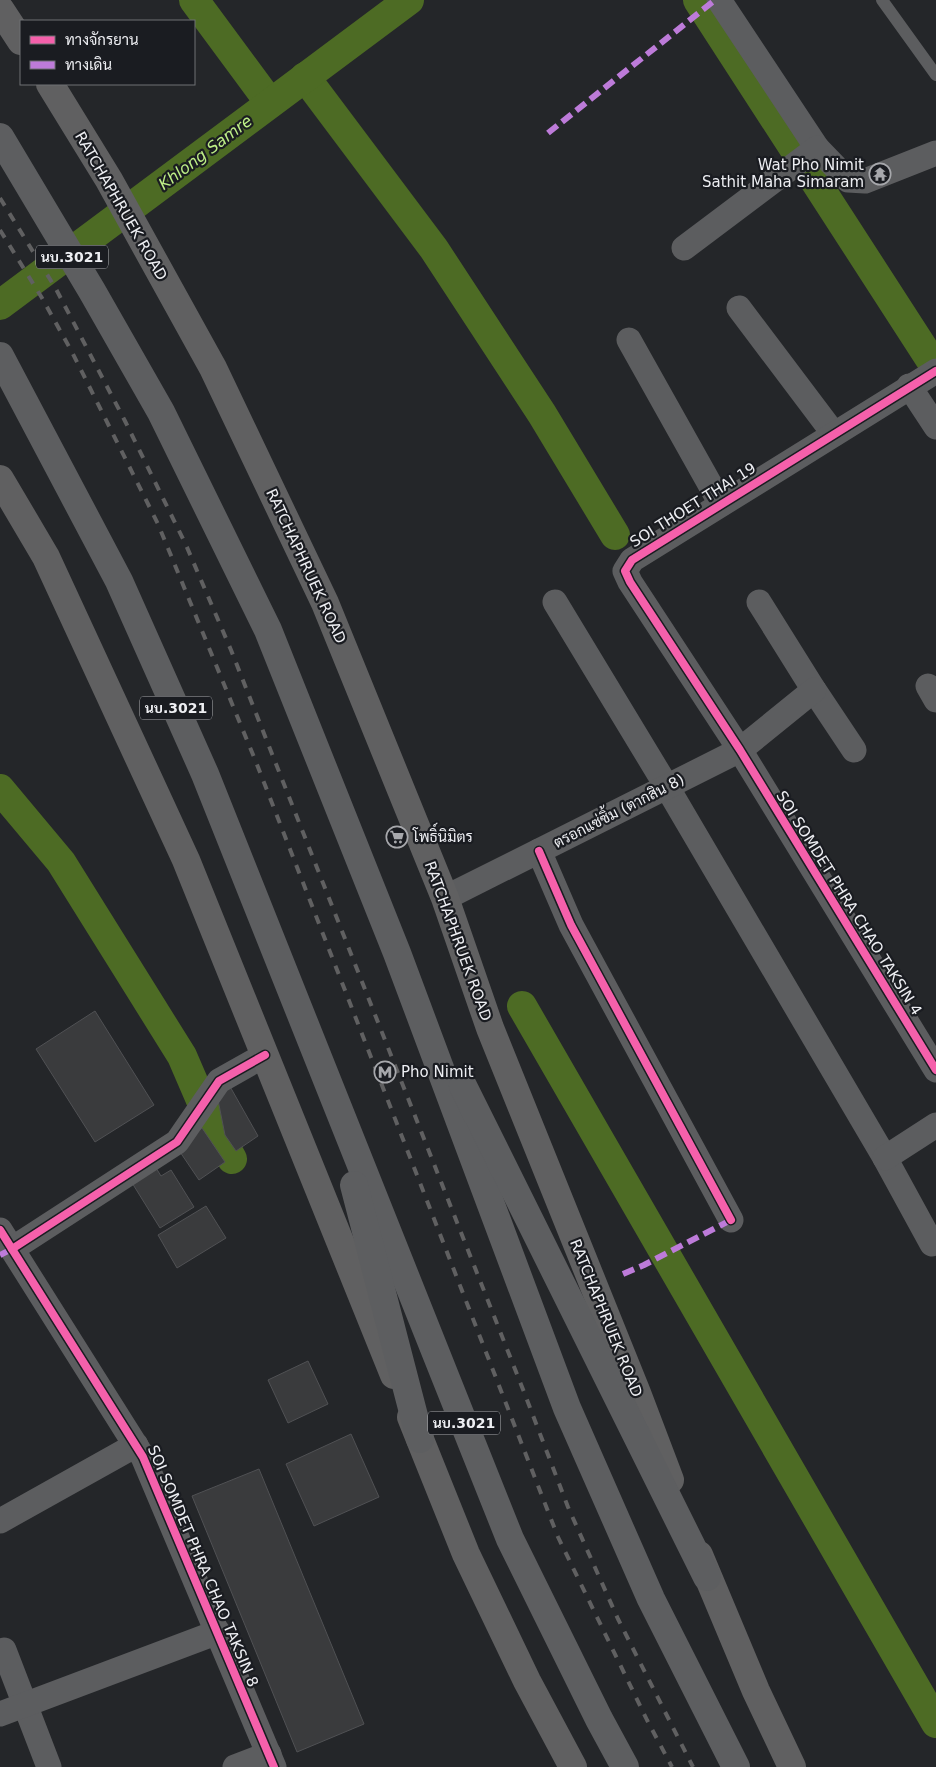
<svg xmlns="http://www.w3.org/2000/svg" width="936" height="1767" font-family="'DejaVu Sans',Sarabun,sans-serif">
<style>
.lines{fill:none;stroke-linecap:round;stroke-linejoin:round}
.canal{stroke:#4d6b24;stroke-width:30}
.building{fill:#3a3b3d;stroke:#505154}
.service{stroke:#5c5d5f;stroke-width:12}
.minor{stroke:#5c5d5f;stroke-width:25}
.secondary{stroke:#606061;stroke-width:28}
.primary{stroke:#5d5e60;stroke-width:28}
.rail{stroke:#606061;stroke-width:4;stroke-dasharray:9 9;stroke-linecap:butt}
.quiet{stroke:#bd7bd9;stroke-width:6;stroke-dasharray:12 6;stroke-linecap:butt}
.cycleway-casing{stroke:#1a1c21;stroke-width:11}
.cycleway{stroke:#f560ab;stroke-width:8}
.labels{text-anchor:middle;stroke-width:4.5;stroke-linejoin:round;paint-order:stroke}
.shield{fill:#1a1c21;stroke:#aeafb3;stroke-width:1}
.shield-label{font-size:14px;font-weight:bold;fill:#edeef2}
.poi-label{font-size:15px;fill:#edeef2;stroke:#1a1c21;text-anchor:start}
.street-label{font-size:15px;fill:#edeef2;stroke:#1a1c21}
.water-label{font-size:16px;font-style:italic;fill:#beef87;stroke:#1a1c21}
</style>
<rect width="100%" height="100%" fill="#242629"/>
<g class="lines">
<g class="canal">
<path d="M194 0 270 103"/>
<path d="M698 0 936 368"/>
<path d="M305 77 434 249 542 414 615 535"/>
<path d="M0 305 409 0"/>
<path d="M0 789 61 862 182 1056 207 1114 232 1159"/>
<path d="M522 1006 936 1723"/>
</g>
</g>
<g class="building">
<path d="M95 1011 154 1105 95 1142 36 1049Z"/>
<path d="M228 1083 258 1136 236 1151 225 1135 216 1090Z"/>
<path d="M202 1128 225 1162 199 1180 176 1146Z"/>
<path d="M153 1163 161 1176 171 1170 194 1207 160 1228 129 1178Z"/>
<path d="M206 1206 226 1238 177 1268 158 1235Z"/>
<path d="M308 1361 328 1404 288 1423 268 1380Z"/>
<path d="M351 1434 379 1497 314 1526 286 1464Z"/>
<path d="M259 1469 364 1724 297 1752 192 1496Z"/>
</g>
<g class="lines">
<path class="service" d="M882 0 936 75"/>
<g class="minor">
<path d="M719 0 817 148"/>
<path d="M684 248 817 148 848 180 865 181 936 153"/>
<path d="M739 308 834 434"/>
<path d="M629 340 721 504"/>
<path d="M936 371 632 560 625 571 630 582 740 750 936 1070"/>
<path d="M909 386 936 427"/>
<path d="M555 602 667 787 885 1158 932 1244"/>
<path d="M759 602 814 690 854 750"/>
<path d="M928 686 936 700"/>
<path d="M539 851 571 925 731 1220"/>
<path d="M445 898 740 750 814 690"/>
<path d="M885 1158 936 1125"/>
<path d="M0 1230 143 1457 274 1767"/>
<path d="M12 1249 177 1142 219 1081 265 1055"/>
<path d="M0 1521 136 1445"/>
<path d="M4 1650 49 1767"/>
<path d="M0 1714 218 1632"/>
<path d="M235 1767 269 1754"/>
</g>
<g class="secondary">
<path d="M0 9 21 41"/>
<path d="M50 84 109 180 213 368 325 603 445 898 490 1028 637 1393 670 1480"/>
<path d="M0 479 46 557 186 860 394 1375"/>
<path d="M411 1417 466 1554 527 1681 573 1767"/>
<path d="M699 1555 756 1691 792 1767"/>
</g>
<g class="primary">
<path d="M0 137 92 291 161 412 268 630 397 953 567 1408 651 1599 736 1767"/>
<path d="M0 356 119 581 205 774 510 1539 599 1719 625 1767"/>
<path d="M463 1086 707 1577"/>
<path d="M354 1185 420 1439"/>
</g>
<g class="rail">
<path d="M0 198 56 289 125 421 186 545 231 650 524 1392 568 1507 618 1619 693 1767"/>
<path d="M0 230 42 298 72 352 158 524 256 762 558 1537 647 1720 672 1767"/>
</g>
<g class="quiet">
<path d="M548 133 715 0"/>
<path d="M0 1255 12 1249"/>
<path d="M623 1274 644 1265 731 1220"/>
</g>
<g class="cycleway-casing">
<g id="cycleway">
<path d="M936 371 632 560 625 571 630 582 740 750 936 1070"/>
<path d="M539 851 571 925 731 1220"/>
<path d="M0 1230 143 1457 274 1767"/>
<path d="M12 1249 177 1142 219 1081 265 1055"/>
</g>
</g>
<use href="#cycleway" class="cycleway"/>
</g>
<defs>
<g id="temple-ring" transform="scale(1.125)"><circle r="9.5" fill="#1a1c21" stroke="#a7a8ac" stroke-width="1.5"/><path d="M0-6L5-2H3V0L6.5 2.5H4V6H1.5V3h-3V6H-4V2.5H-6.5L-3 0V-2H-5Z" fill="#a7a8ac"/></g>
<g id="supermarket-ring" transform="scale(1.125)"><circle r="9.5" fill="#1a1c21" stroke="#a7a8ac" stroke-width="1.5"/><path d="M-6-5.5h2.5l.6 2H6L4.5 2H-2.5L-4.4-4H-6ZM-1.5 3.2a1.3 1.3 0 1 0 .1 0ZM3 3.2a1.3 1.3 0 1 0 .1 0Z" fill="#a7a8ac"/></g>
<g id="metro-ring" transform="scale(1.125)"><circle r="9.5" fill="#1a1c21" stroke="#a7a8ac" stroke-width="1.5"/><path d="M-5.5 5V-5H-3L0 0L3-5H5.5V5H3V-.5L0 4L-3-.5V5Z" fill="#a7a8ac"/></g>
</defs>
<g fill-rule="evenodd">
<use href="#temple-ring" x="880" y="174"/>
<use href="#supermarket-ring" x="397" y="837"/>
<use href="#metro-ring" x="385" y="1072"/>
</g>
<g class="labels">
<g class="shield">
<rect x="36" y="245.5" width="72" height="23" rx="4"/>
<rect x="140" y="696.5" width="72" height="23" rx="4"/>
<rect x="428" y="1411.5" width="72" height="23" rx="4"/>
</g>
<g class="shield-label">
<text x="72" y="262">นบ.3021</text>
<text x="176" y="713">นบ.3021</text>
<text x="464" y="1428">นบ.3021</text>
</g>
<g class="poi-label">
<text x="864" y="170" text-anchor="end">Wat Pho Nimit<tspan x="864" dy="17">Sathit Maha Simaram</tspan></text>
<text x="413" y="842">โพธิ์นิมิตร</text>
<text x="401" y="1077">Pho Nimit</text>
</g>
<g class="street-label">
<text transform="translate(121 206) rotate(60)" y="5">RATCHAPHRUEK ROAD</text>
<text transform="translate(693 505) rotate(-32)" y="5">SOI THOET THAI 19</text>
<text transform="translate(306 566) rotate(65)" y="5">RATCHAPHRUEK ROAD</text>
<text transform="translate(619 811) rotate(-27)" y="5">ตรอกแซ่ซิ้ม (ตากสิน 8)</text>
<text transform="translate(849 903) rotate(58)" y="5">SOI SOMDET PHRA CHAO TAKSIN 4</text>
<text transform="translate(458 941) rotate(70)" y="5">RATCHAPHRUEK ROAD</text>
<text transform="translate(606 1318) rotate(68)" y="5">RATCHAPHRUEK ROAD</text>
<text transform="translate(203 1566) rotate(67)" y="5">SOI SOMDET PHRA CHAO TAKSIN 8</text>
</g>
<g class="water-label">
<text transform="translate(205 152) rotate(-37)" y="6">Khlong Samre</text>
</g>
</g>
<rect x="20" y="20" width="175" height="65" fill="#1a1c21" stroke="#6e7075"/>
<rect x="30" y="36" width="25" height="8" fill="#f560ab" stroke="#6e7075"/>
<text x="65" y="45" font-size="15" fill="#edeef2">ทางจักรยาน</text>
<rect x="30" y="61" width="25" height="8" fill="#bd7bd9" stroke="#6e7075"/>
<text x="65" y="70" font-size="15" fill="#edeef2">ทางเดิน</text>
</svg>
